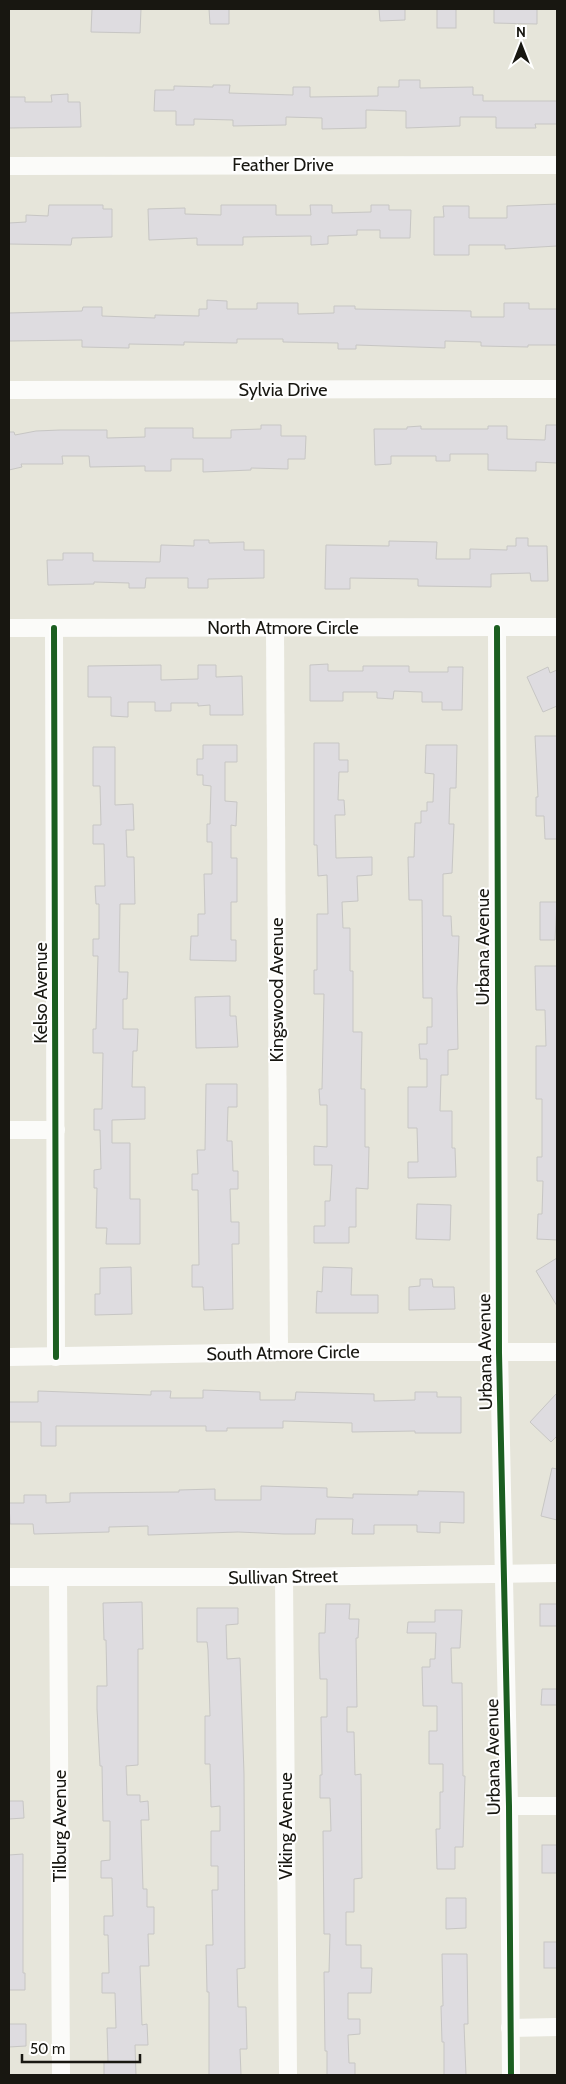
<svg xmlns="http://www.w3.org/2000/svg" width="566" height="2084" font-family="Cabin,sans-serif">
<style>
.building{fill:#dedce0;stroke:#c7c6c4}
.lines{fill:none;stroke-linecap:round;stroke-linejoin:round}
.minor{stroke:#fbfbf9;stroke-width:18}
.cycleway-casing{stroke:#fff;stroke-width:9}
.cycleway{stroke:#1b5e20;stroke-width:6}
.labels{text-anchor:middle;stroke-width:4;stroke-linejoin:round;paint-order:stroke}
.street-label{font-size:18px;fill:#181711;stroke:#fff}
</style>
<rect width="100%" height="100%" fill="#e6e5da"/>
<g class="building">
<path d="M92 9H141L140 33 91 32Z"/>
<path d="M209 9H229V24H210Z"/>
<path d="M379 9H405V20L380 21Z"/>
<rect x="437" y="9" width="19" height="19"/>
<path d="M494 9H537V24L494 23Z"/>
<path d="M399 80H420V88L473 87V95H483V101H557V124H535L536 128H496V117H460V126L406 128V111L366 110V128L322 129V118L286 117V125L233 126V120L194 119V125H176V111H154L155 90H174V86L213 87V85H230L229 93 293 95V87H310V97L378 96V87H399Z"/>
<path d="M68 94V102H80L81 127 9 128V97H25V102H52L51 95Z"/>
<path d="M557 204V246L505 249V245H469V255H434V217H444L443 206H469V218H507V206Z"/>
<path d="M49 205H103V209H112V237L72 238 71 245 9 244V223L26 222V215L48 216Z"/>
<path d="M221 205H276V215H311L310 205H332V213L371 212V205H389V210H411L410 238H380V230H357V235L328 236V244L311 245V236L243 237V245H197V238L149 240 148 209 185 208V214L221 215Z"/>
<path d="M207 300 227 301V309H257V303H298V314L334 313V306H355V309L471 311V317H504V303H529V309H557V345H528V347L481 346V342L445 341V348L356 345V349H338V343L283 342V339H237V343L184 342V345L129 344V348L82 347V340L9 341V313L82 311 83 307H102V316L155 318V315L199 316V309H207Z"/>
<path d="M261 425H281V436H306L305 459H288V469L251 468V470L203 472V459H171V471H145V466L90 467 89 456H62L63 464H21L22 467 9 470V432H14L15 435 36 431 60 430H107V438L145 437V428H193V438H231V430L261 429Z"/>
<path d="M546 425H557V463L536 462V471L488 470V454H450V461H436V456H391V464L375 465 374 429H407V427L421 426V429H488V426H507V439L545 440Z"/>
<path d="M516 538H528V546H547L548 581H531L530 573 491 574V587L418 586V579L350 578V589H325L326 545 389 546V541L437 542 436 559H470V549L507 550V546H516Z"/>
<path d="M194 540H209V543L244 542V550H264V578L208 579V588H188V578H146L145 588H129V583L94 582V584L48 585 47 560H63V553H93V561L160 562 161 545 194 546Z"/>
<path d="M328 664V671H363V666H409V672H448V667H463L462 710H442V702H422V692L394 691 393 699 377 698V692H343V701H310V665Z"/>
<path d="M161 665V680L198 679V665H216V677L242 676 243 715H210V705L198 706V703H171V711H155V702H128V717L111 716V697H88V666Z"/>
<path d="M548 667 550 673 557 670V706L543 712 527 677Z"/>
<path d="M535 736H557V839H545L544 816H536V797H538Z"/>
<path d="M314 743H339V760H348V772H339L338 800H344L345 815H335L336 858 372 857V875L357 876 358 901 342 902 343 928H350V971H353V1032H362L361 1089H365V1147H369L368 1189 356 1188V1227H349V1243H314V1226H325V1201H330L332 1165H314V1146L327 1147V1105H320L319 1089H322L324 994H314V970H317V914H328L327 875 318 876 317 845H314Z"/>
<path d="M203 745H237V762H225V801L237 802 236 826 231 825V858H237V902H231V940H236V961L190 960 191 936H198V914H205L204 874H212V842H207V824H210L211 786 203 785V775H197V759H203Z"/>
<path d="M426 745H457L456 788H450L449 824H454L452 873 443 874V916H451L452 936H459L457 988 458 1049 448 1050V1075H441L440 1111H452V1148H455L456 1177 408 1178V1162H418L417 1128H408V1087H427V1059H420L419 1044H427V1027H432V998H423L422 900H409L408 857H414L415 823H421V811H427V802H433L434 774 425 773Z"/>
<path d="M93 747H115V805L133 804 134 830H126L127 857H134L135 904H120L119 972H128L127 999H123V1029H138L137 1051H133L132 1087H145V1119L112 1120V1143H130V1199H140V1244H106L107 1228H96L97 1188H94V1170L101 1169 100 1130H94V1109H102L103 1053H93V1029H96L98 956H93V939H99V904H96L95 886H105L104 844H93V825H101L100 786H93Z"/>
<path d="M540 902H557L555 940H540Z"/>
<path d="M535 966H557V1240L537 1239 538 1214H542L543 1181H537V1157H542V1099H536V1046H546L545 1010H536Z"/>
<path d="M230 996V1016H236L238 1047 196 1048 195 997Z"/>
<path d="M206 1084H237V1107H228L227 1141H232L233 1171H238V1189H230L231 1222H239V1244H232L233 1309 204 1310 203 1287H192V1265H199L198 1190H192V1174H198L197 1150H205Z"/>
<path d="M417 1204 451 1205 450 1240 416 1239Z"/>
<path d="M557 1258V1306L536 1271Z"/>
<path d="M131 1267 132 1314 95 1315V1294H100V1268Z"/>
<path d="M323 1267 352 1268 351 1295H378V1313H316L317 1291 322 1292Z"/>
<path d="M420 1279H432L433 1287H454L455 1309 409 1310V1287L420 1286Z"/>
<path d="M203 1390 260 1392V1400H295L296 1392 374 1394V1401L415 1400V1392H437V1397H461V1433H415V1431L352 1432V1423L283 1421V1428H227V1431H206V1426H56V1446H41V1422H9V1402H38V1391L151 1395V1391H171L170 1398H203Z"/>
<path d="M557 1393V1436L551 1442 530 1422Z"/>
<path d="M552 1468 557 1469V1520L541 1516Z"/>
<path d="M261 1486 327 1488V1497L353 1498V1494L418 1495V1491L464 1492V1523L440 1522V1533L417 1532V1525H374V1534H352L353 1519H316L315 1534H284L238 1532 148 1535V1526L109 1527V1532L34 1534 33 1524H10L9 1503H24V1495H46V1503L70 1502V1493L179 1492V1490L215 1489V1500H261Z"/>
<path d="M142 1602 143 1649H138V1765L126 1766 127 1795H140V1802L148 1801 149 1820H141L143 1889H147V1907H154V1934H148L149 1966H140L142 2025 147 2024 148 2045H135L136 2075H104V2062H108L107 2028H116L115 1993H102V1973H109L108 1935H104V1916H113L112 1878H101V1861L110 1860V1821H103L102 1766H100L97 1709V1686H107L106 1640H104L103 1603Z"/>
<path d="M326 1604H350L349 1619H359L358 1638H356L357 1707H347V1732H354L355 1775 361 1774 362 1878 354 1879V1912H346V1945H361V1968H372L371 1993H348V2019H360V2034L348 2035 349 2063H355V2075H327V2051H325L324 1972H329L330 1934H324L323 1831H331L330 1798H320V1775H322L321 1717H327V1679H320L319 1650V1633H325Z"/>
<rect x="540" y="1604" width="17" height="22"/>
<path d="M197 1608H238V1624L226 1625 227 1659 240 1658 244 1774 245 1968 237 1969 238 2007H246L247 2049H240L241 2075H209V1992H207L206 1945H213L212 1890H218V1866H211V1831H220V1806L211 1807 210 1764H205V1716H210L208 1650 207 1642H197Z"/>
<path d="M435 1610H462L460 1648H451L452 1683H462L463 1776H465L463 1847H455V1869H437L436 1829H440V1792H443V1764H429V1731H437V1706H423L422 1667H430V1659H435L436 1633H407L408 1622H435Z"/>
<path d="M542 1689H557V1705H541Z"/>
<path d="M9 1801H23L24 1818 9 1819Z"/>
<rect x="542" y="1845" width="15" height="28"/>
<path d="M23 1854V1973H25V1990H9V1855Z"/>
<path d="M446 1898H466V1928L446 1929Z"/>
<rect x="544" y="1942" width="13" height="26"/>
<path d="M442 1954H467L468 2024H464L466 2075H444V2042H442L441 2006H443Z"/>
<path d="M9 2024H26V2046L9 2047Z"/>
</g>
<g class="lines">
<g class="minor">
<path d="M9 166 557 165"/>
<path d="M9 390 557 389"/>
<path d="M9 628 557 627"/>
<path d="M54 628 56 1357"/>
<path d="M275 628 279 1352"/>
<path d="M497 628 499 1353 509 1806 511 2075"/>
<path d="M9 1130H56"/>
<path d="M9 1357 279 1352H557"/>
<path d="M9 1577H284L557 1573"/>
<path d="M58 1577 61 2075"/>
<path d="M284 1577 288 2075"/>
<path d="M509 1806H557"/>
<path d="M510 2028 557 2027"/>
</g>
<g class="cycleway-casing">
<g id="cycleway">
<path d="M54 628 56 1357"/>
<path d="M497 628 499 1353 509 1806 511 2075"/>
</g>
</g>
<use href="#cycleway" class="cycleway"/>
</g>
<g class="labels">
<g class="street-label">
<text x="283" y="171">Feather Drive</text>
<text x="283" y="396">Sylvia Drive</text>
<text x="283" y="634">North Atmore Circle</text>
<text transform="translate(483 947) rotate(-90)" y="6">Urbana Avenue</text>
<text transform="translate(277 990) rotate(-90)" y="6">Kingswood Avenue</text>
<text transform="translate(41 993) rotate(-90)" y="6">Kelso Avenue</text>
<text transform="translate(485 1352) rotate(-91)" y="6">Urbana Avenue</text>
<text transform="translate(283 1353) rotate(-1)" y="6">South Atmore Circle</text>
<text transform="translate(283 1577) rotate(-1)" y="6">Sullivan Street</text>
<text transform="translate(493 1757) rotate(-91)" y="6">Urbana Avenue</text>
<text transform="translate(60 1826) rotate(-90)" y="6">Tilburg Avenue</text>
<text transform="translate(286 1826) rotate(-90)" y="6">Viking Avenue</text>
</g>
</g>
<rect width="566" height="2084" fill="none" stroke="#181711" stroke-width="20"/>
<g transform="translate(521 45)" stroke="#ffffff" stroke-width="4" paint-order="stroke">
<path d="M0-4L9 19L0 12L-9 19Z" fill="#181711"/>
<text y="-8" font-size="14" font-weight="bold" text-anchor="middle" fill="#181711">N</text>
</g>
<path d="M22 2054v8h118v-8" fill="none" stroke="#181711" stroke-width="2.5"/>
<text x="30" y="2054" font-size="15" fill="#181711" stroke="#ffffff" stroke-width="4" paint-order="stroke">50 m</text>
</svg>
